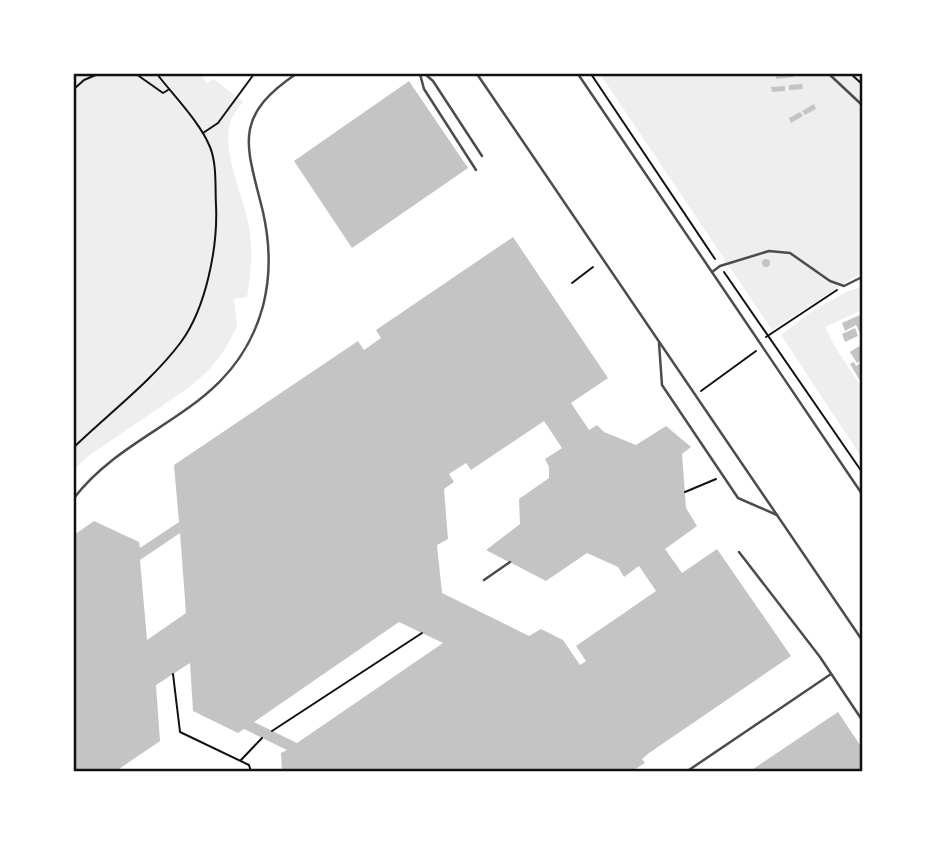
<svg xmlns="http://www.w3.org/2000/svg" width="936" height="845" font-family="Merriweather,serif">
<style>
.green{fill:#eee}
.building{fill:#c4c4c4;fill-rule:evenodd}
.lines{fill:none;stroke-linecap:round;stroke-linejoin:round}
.path{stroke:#111;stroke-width:2}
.service{stroke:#4c4c4c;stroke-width:2.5}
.neatline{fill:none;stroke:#111;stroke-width:2.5}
</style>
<rect width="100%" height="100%" fill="#fff"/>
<g class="green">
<path d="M74 74H200L207 83 214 79 243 102C239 107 233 114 231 120 220 150 244 196 249 227 253 250 251 274 247 297L234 299 237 327 225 349 208 371 188 388 87 457 74 470Z"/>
<path d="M600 74H862V272L772 330Z"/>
<path d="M862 287V310L825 327 835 347 862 388V458L781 335 809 313 848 291Z"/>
</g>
<g class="building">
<path d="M776 74H794V77L776 79Z"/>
<path d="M409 81 468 168 352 248 294 161Z"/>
<path d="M802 84 803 89 789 90V85Z"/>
<path d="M785 86V91L772 92 771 87Z"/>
<path d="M814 104 816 109 805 115 802 111Z"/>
<path d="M800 112 803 116 791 123 789 118Z"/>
<path d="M513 237 608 378 571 403 589 430 597 425 604 432 636 445 666 426 691 447 682 454 686 508 697 526 665 549 682 573 717 549 791 656 649 753 642 759 645 763 632 771H282L281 753 287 750 244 729 238 733 193 711 190 663 156 685 160 741 116 771H74V535L94 521 139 542 140 548 179 522 174 465 358 341 364 350 381 338 376 330ZM544 421 562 448 545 459 549 467V478L519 499 520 524 486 550 546 581 587 553 618 567 624 577 639 566 656 591 576 646 586 661 580 665 563 640 541 629 529 636 442 593 437 545 448 539 444 489 454 482 449 474 466 463 471 470ZM180 533 186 613 147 640 140 560ZM399 622 443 643 297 743 254 722Z"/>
<circle cx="766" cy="263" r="4"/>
<path d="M862 314V332L860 333 856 325 845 331 842 323Z"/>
<path d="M855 328 858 336 845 342 842 334Z"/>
<path d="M859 346 862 352V360L857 363 850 352Z"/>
<path d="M854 362 856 366 862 362V384L850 364Z"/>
<path d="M838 712 862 748V771H750Z"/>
</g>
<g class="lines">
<g class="path">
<path d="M136 74 163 93 168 90"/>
<path d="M591 74 715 259"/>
<path d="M851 74 862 84"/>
<path d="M74 89 84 80 98 74"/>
<path d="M203 133 218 123 254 74"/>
<path d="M724 272 862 472"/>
<path d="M572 283 593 267"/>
<path d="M766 337 837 290"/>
<path d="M701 391 756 351"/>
<path d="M74 447C108 414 152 381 181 342 206 308 218 247 216 205 215 187 217 164 210 147 200 122 173 95 157 74"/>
<path d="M685 492 716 479"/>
<path d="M173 674 180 732 249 765 251 772"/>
<path d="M272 731 422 633"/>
<path d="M241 760 262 738"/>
</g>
<g class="service">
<path d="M420 74 424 89 476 170"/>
<path d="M425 74 433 81 482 156"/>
<path d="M477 74 862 640"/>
<path d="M578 74 862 494"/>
<path d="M829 74 862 105"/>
<path d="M712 272 720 266 769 251 790 253 830 281 844 286 862 277"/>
<path d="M659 343 662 385 738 498 777 515"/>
<path d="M74 498C133 422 234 414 263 306 271 275 270 243 263 212 247 146 231 118 296 74"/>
<path d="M739 552 820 657 862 720"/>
<path d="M484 580 510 562"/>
<path d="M686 772 831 674"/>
</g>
</g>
<rect width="936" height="845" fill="none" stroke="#ffffff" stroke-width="150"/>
<rect x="75" y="75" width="786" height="695" class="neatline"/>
</svg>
